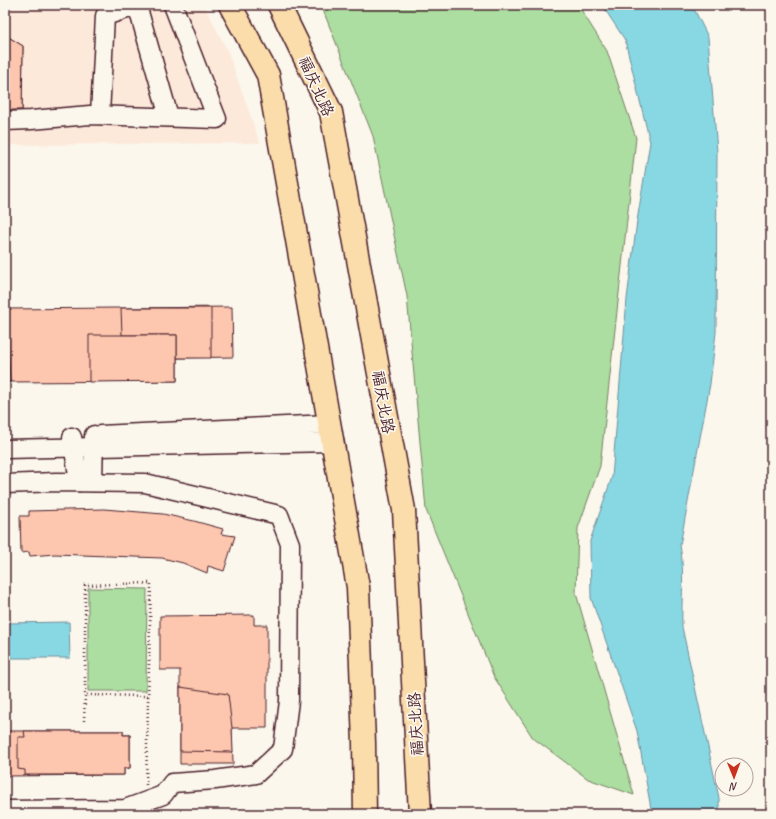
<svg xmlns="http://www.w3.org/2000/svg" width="776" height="819" font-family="Caveat,'LXGW WenKai TC',sans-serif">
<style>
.built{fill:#fce9da}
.green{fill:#abdea0;stroke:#7a7e66}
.water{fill:#88d8e4;stroke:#6f8e9a}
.building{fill:#fdc7af;stroke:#4a1f2b}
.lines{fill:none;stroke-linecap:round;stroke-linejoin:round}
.minor-casing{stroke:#4a1f2b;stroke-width:21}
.major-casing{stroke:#4a1f2b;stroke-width:25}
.path{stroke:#4a1f2b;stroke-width:2.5;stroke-dasharray:1 3;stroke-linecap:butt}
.minor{stroke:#fbf7ec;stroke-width:18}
.major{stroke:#faddab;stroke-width:22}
.labels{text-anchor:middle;stroke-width:3.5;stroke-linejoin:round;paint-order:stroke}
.street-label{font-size:16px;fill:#4a1f2b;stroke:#fbf7ec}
</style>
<rect width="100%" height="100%" fill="#fbf7ec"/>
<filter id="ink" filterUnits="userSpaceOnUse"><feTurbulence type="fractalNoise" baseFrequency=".025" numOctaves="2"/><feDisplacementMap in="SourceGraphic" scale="8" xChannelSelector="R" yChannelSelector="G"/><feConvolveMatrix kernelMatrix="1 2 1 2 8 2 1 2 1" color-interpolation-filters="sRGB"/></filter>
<g filter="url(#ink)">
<path class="built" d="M5 5H204L228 52 260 143 5 145Z"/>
<g class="green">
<path d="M321 5H578L607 51 636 138 600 466 578 528 576 593 634 795 588 779 533 738 494 677 426 510 407 296 373 136Z"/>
<path d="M88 588 147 589 146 691H88Z"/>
</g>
<g class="water">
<path d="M602 5H692L708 37 717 152 716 332 710 384 680 545C685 572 681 600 682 627L719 798V814H652L637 731 591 598 590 541 612 477 627 299 637 221 650 142 625 40Z"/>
<path d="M69 622 70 658H5V623Z"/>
</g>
<g class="building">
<path d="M5 35 23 46 22 110H5Z"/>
<path d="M5 35 23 46 22 110H5Z"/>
<path d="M232 307 233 357 177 358V381L5 382V309Z"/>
<path d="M121 308H211V358H177V335H122Z"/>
<path d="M89 335H177V381L89 382Z"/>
<path d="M5 337H8L10 382H5Z"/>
<path d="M104 509 163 514 194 521 223 529 221 534 235 536 224 571 208 566 207 573 183 563 162 558 55 554 30 556 29 552 21 553 20 516H29V511Z"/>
<path d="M254 615V625H267V728H232L233 764H180V670H160V616Z"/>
<path d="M180 687 228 694 232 728 233 752 180 751Z"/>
<path d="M5 731H123V735H130V768H124V775L5 776Z"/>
<path d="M24 731H123V735H130V768H124V775H25V770L18 769V737H25Z"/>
</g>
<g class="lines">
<g class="minor-casing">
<g id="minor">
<path d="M137 5 169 117"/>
<path d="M100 115 105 16 137 6"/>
<path d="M5 121 31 120 90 115 217 119 173 5"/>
<path d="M100 435 329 424"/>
<path d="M72 437 79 482"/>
<path d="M5 449 333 442"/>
<path d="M93 482 94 435"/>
<path d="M5 484 56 482 145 483 279 515 290 544 289 701 283 749 256 774 215 780 172 783 163 795 125 809 5 810"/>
</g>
</g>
<g class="major-casing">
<g id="major">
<path d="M230 5 268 75 358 587 364 743 365 814"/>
<path d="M279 5 331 112 404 510 420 814"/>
</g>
</g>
<g class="path">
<path d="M84 721 85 695"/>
<path d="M146 785 151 583 85 585V695L148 696"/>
</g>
<use href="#minor" class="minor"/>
<use href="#major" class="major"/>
</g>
</g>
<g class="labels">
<g class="street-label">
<text transform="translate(317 86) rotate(66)" y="6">福庆北路</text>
<text transform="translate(384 402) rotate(80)" y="6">福庆北路</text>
<text transform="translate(415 724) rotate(-93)" y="6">福庆北路</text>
</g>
</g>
<rect width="776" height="819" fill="none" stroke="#fbf7ec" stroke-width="20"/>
<rect x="10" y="10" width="756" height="799" fill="none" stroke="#4a1f2b" stroke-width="1.5" filter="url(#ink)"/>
<g transform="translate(734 777) rotate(179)"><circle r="19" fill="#fbf7ec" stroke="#b4a19f"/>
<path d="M0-3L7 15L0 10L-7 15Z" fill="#c8321e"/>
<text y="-6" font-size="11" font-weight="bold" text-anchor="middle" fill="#4a1f2b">N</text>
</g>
</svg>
